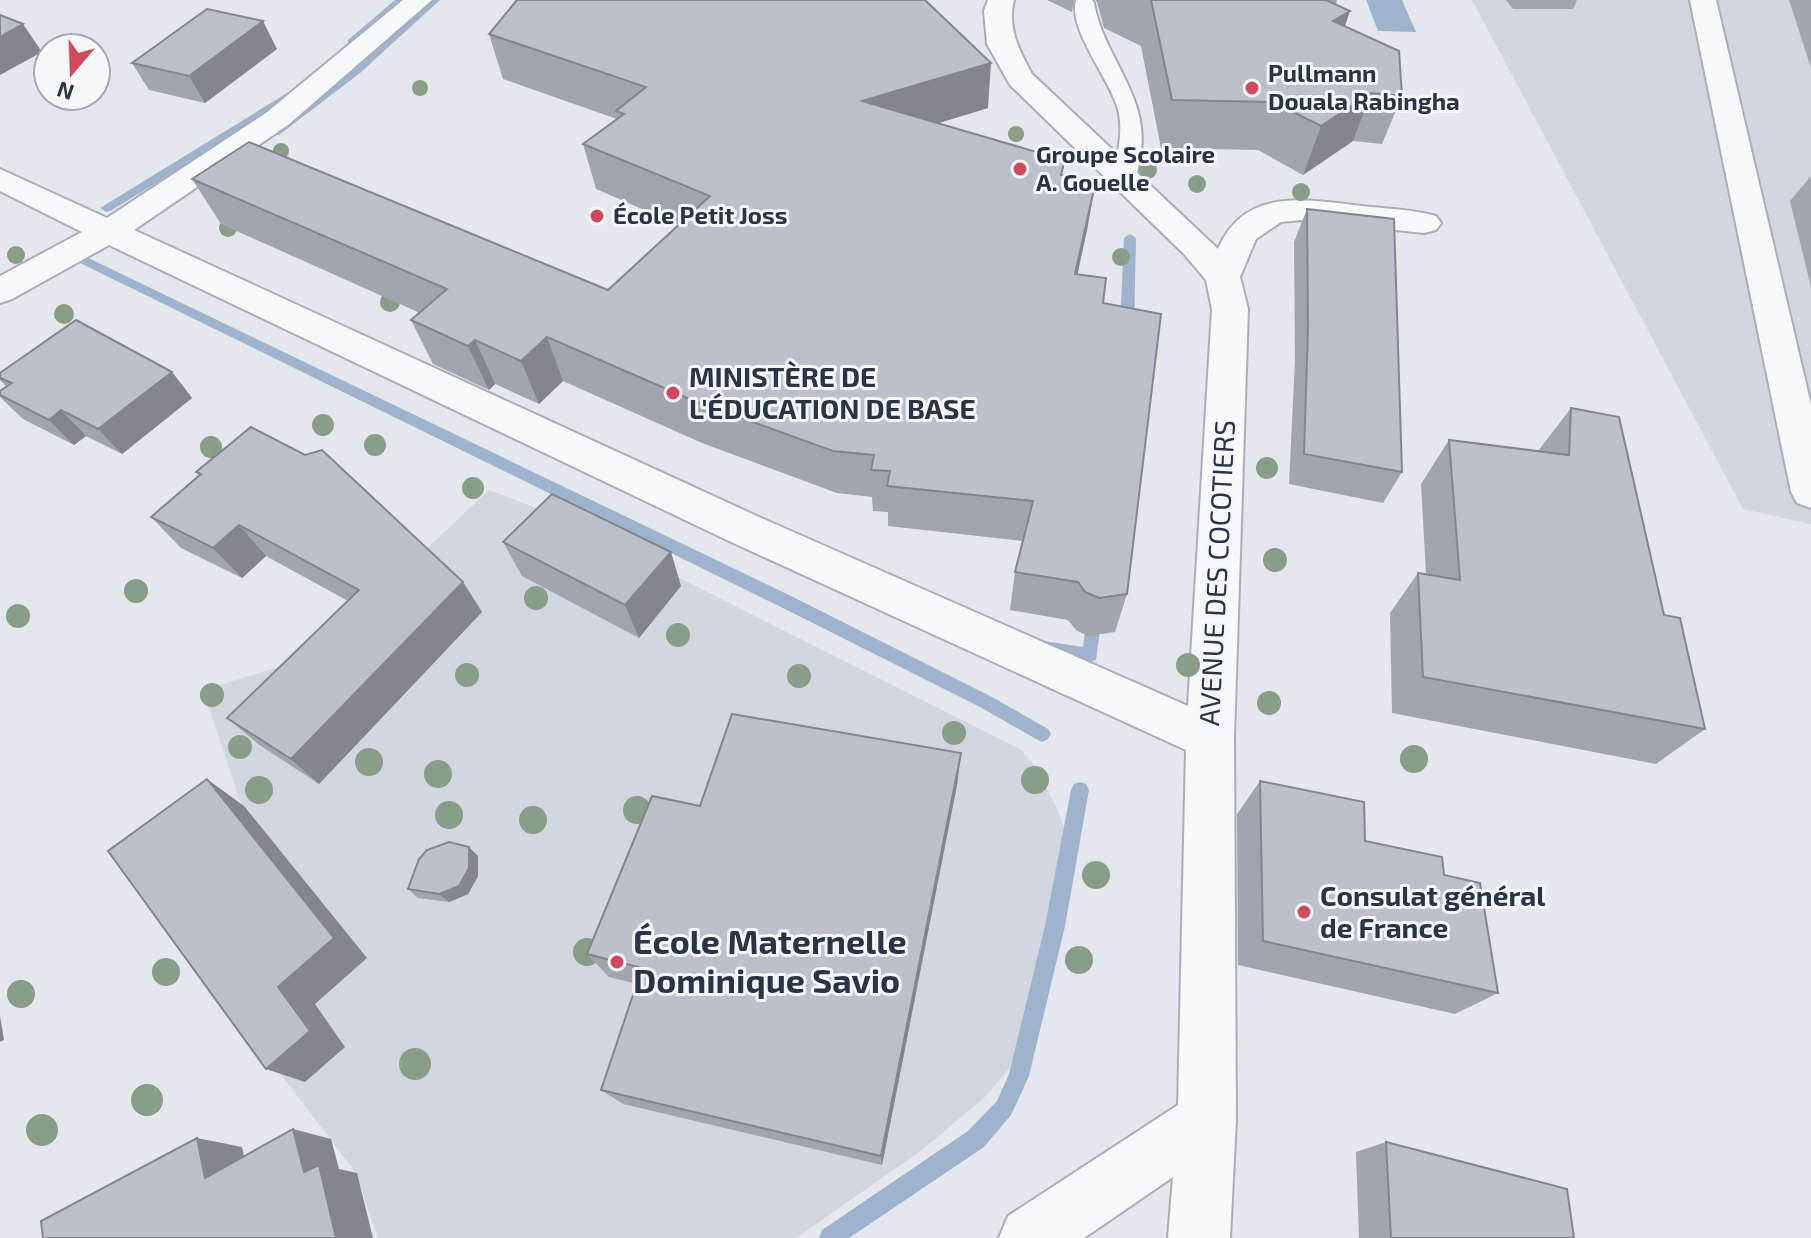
<svg xmlns="http://www.w3.org/2000/svg" width="1811" height="1238" font-family="'Exo 2',sans-serif">
<style>
.built{fill:#d2d6de}
.water{fill:#9fb4cc}
.lines{fill:none;stroke-linecap:round;stroke-linejoin:round}
.stream{fill:#9fb4cc;fill-rule:evenodd}
.lane-casing{stroke:#a9aeb7;stroke-width:4}
.street-casing{stroke:#a9aeb7;stroke-width:4}
.lane{fill:#f7f8fa;fill-rule:evenodd}
.street{fill:#f7f8fa;fill-rule:evenodd}
.tree{fill:#899d89}
.wall{fill:#a1a5ae}
.shaded-wall{fill:#83868d}
.building{fill:#bbc0ca;stroke:#83868d;stroke-width:2}
.poi-dot{fill:#d1495b;stroke:#f4f6f9;stroke-width:3}
.labels{text-anchor:middle;stroke-width:6;stroke-linejoin:round;paint-order:stroke}
.far-poi-label{font-size:24px;font-weight:bold;fill:#2b3445;stroke:#f4f6f9;text-anchor:start}
.poi-label{font-size:28px;font-weight:bold;fill:#2b3445;stroke:#f4f6f9;text-anchor:start}
.street-label{font-size:28px;fill:#2b3445;stroke:#f4f6f9}
.near-poi-label{font-size:34px;font-weight:bold;fill:#2b3445;stroke:#f4f6f9;text-anchor:start}
</style>
<rect width="100%" height="100%" fill="#e4e7ec"/>
<g class="built">
<path d="M1472 0H1811V524L1743 509Z"/>
<path d="M489 490 554 515 1020 749 1039 771 1059 814 1066 835 1015 1061 984 1098 922 1150 796 1238H378L356 1173 121 864 241 804 203 690 312 657Z"/>
</g>
<path class="water" d="M1366 0H1402L1416 32 1378 31Z"/>
<g class="lines">
<g class="stream">
<path d="M395 0H406L356 44H348V40Z"/>
<path d="M429 0H440L360 73 279 135H271V131L352 69Z"/>
<path d="M292 90 296 91V95L251 126 110 211 106 212 100 208Z"/>
<path d="M1130 234 1136 238 1134 328 1127 332 1120 328 1124 238Z"/>
<path d="M78 253 793 597 992 697 1048 729 1051 734 1048 739 1042 742 1036 739 980 707 781 607 74 260 72 257Z"/>
<path d="M1093 616 1099 618 1101 623 1096 660 1090 662 1037 653 1035 648 1037 643 1043 641 1083 647 1087 618Z"/>
<path d="M1080 782 1086 784 1089 790 1065 926 1029 1076 1011 1115 984 1147 849 1238H819L822 1230 968 1131 997 1101 1009 1074 1045 926 1071 790 1074 784Z"/>
</g>
<g class="lane-casing">
<path id="lane" d="M1076 0H1092L1094 3C1104 59 1152 98 1140 158 1138 166 1138 175 1133 182H1117L1113 177C1117 154 1124 133 1118 109 1110 79 1068 30 1076 0Z"/>
</g>
<g class="street-casing">
<g id="street">
<path d="M403 0H432L288 125 134 230 759 517 1188 706 1212 309 1206 280 1184 254 1010 85 987 44 984 11 988 0H1014C1007 28 1019 50 1032 74L1218 249C1245 186 1306 200 1362 206 1387 209 1412 209 1436 216L1441 223 1436 230 1424 233 1302 220 1281 222 1256 239 1240 277 1248 309 1234 738 1236 1120 1230 1238H1168L1173 1177 1084 1238H999L1008 1216 1178 1105 1186 750 729 541 109 245 12 299 0 303V276L82 232 0 191V169L107 218 266 113Z"/>
<path d="M1690 0H1716L1811 405V508L1797 503 1791 492Z"/>
</g>
</g>
<use href="#lane" class="lane"/>
<use href="#street" class="street"/>
</g>
<g class="tree">
<circle cx="420" cy="88" r="8"/>
<circle cx="1016" cy="134" r="8"/>
<circle cx="281" cy="151" r="8"/>
<circle cx="1148" cy="170" r="9"/>
<circle cx="1197" cy="184" r="9"/>
<circle cx="1301" cy="192" r="9"/>
<circle cx="228" cy="228" r="9"/>
<circle cx="16" cy="255" r="9"/>
<circle cx="1121" cy="257" r="9"/>
<circle cx="390" cy="302" r="10"/>
<circle cx="64" cy="314" r="10"/>
<circle cx="323" cy="425" r="11"/>
<circle cx="375" cy="445" r="11"/>
<circle cx="211" cy="447" r="11"/>
<circle cx="1267" cy="468" r="11"/>
<circle cx="473" cy="488" r="11"/>
<circle cx="1275" cy="560" r="12"/>
<circle cx="136" cy="591" r="12"/>
<circle cx="536" cy="598" r="12"/>
<circle cx="18" cy="616" r="12"/>
<circle cx="678" cy="635" r="12"/>
<circle cx="1188" cy="665" r="12"/>
<circle cx="467" cy="675" r="12"/>
<circle cx="799" cy="676" r="12"/>
<circle cx="212" cy="695" r="12"/>
<circle cx="1269" cy="703" r="12"/>
<circle cx="954" cy="733" r="12"/>
<circle cx="240" cy="747" r="12"/>
<circle cx="1414" cy="759" r="14"/>
<circle cx="369" cy="762" r="14"/>
<circle cx="438" cy="774" r="14"/>
<circle cx="1035" cy="780" r="14"/>
<circle cx="259" cy="790" r="14"/>
<circle cx="637" cy="810" r="14"/>
<circle cx="449" cy="815" r="14"/>
<circle cx="533" cy="820" r="14"/>
<circle cx="1096" cy="875" r="14"/>
<circle cx="587" cy="952" r="14"/>
<circle cx="1079" cy="960" r="14"/>
<circle cx="166" cy="972" r="14"/>
<circle cx="21" cy="994" r="14"/>
<circle cx="415" cy="1064" r="16"/>
<circle cx="147" cy="1100" r="16"/>
<circle cx="42" cy="1130" r="16"/>
</g>
<g class="wall">
<path d="M1047 0H1074L1072 12Z"/>
<path d="M1095 0H1337L1336 4 1345 27 1402 96 1382 144 1353 141 1303 175 1258 150 1161 148 1141 46 1104 28 1097 2Z"/>
<path d="M1506 0H1577L1573 9H1513Z"/>
<path d="M1789 0H1811V68Z"/>
<path d="M489 34 988 108 938 123 1063 175 1088 225 1077 275 1103 303 1127 594 1115 632 1088 636 1076 630 1068 620 1010 610 1015 572 1023 541 888 526V512L873 511 872 497 837 493 702 443 563 381 539 404 495 384 489 390 433 364 411 320 420 313 221 224 192 179 608 290 679 225 596 189 583 144 617 119 503 79Z"/>
<path d="M277 49 205 103 149 90 132 63Z"/>
<path d="M1811 176V287L1790 201Z"/>
<path d="M1307 209 1402 472 1383 503 1289 484 1295 360 1294 242Z"/>
<path d="M172 372 192 398 122 454 86 436 74 445 23 419 0 397V391L6 386 0 380V373Z"/>
<path d="M1571 408 1664 615 1705 729 1656 764 1392 713 1390 613 1418 573 1426 574 1421 484 1449 440 1538 451Z"/>
<path d="M196 472 463 582 482 612 319 784 258 744 227 718 348 601 266 556 242 578 181 548 151 517 200 476Z"/>
<path d="M503 542 681 586 639 638 522 576Z"/>
<path d="M961 753 957 785 882 1165 623 1104 601 1090 637 984 609 977 587 954 700 806Z"/>
<path d="M1260 781 1365 841 1444 875 1498 993 1455 1014 1238 965 1237 814Z"/>
<path d="M478 856V876L468 894 449 902 418 898 408 889Z"/>
<path d="M1386 1142 1574 1238H1359L1356 1152Z"/>
</g>
<g class="shaded-wall">
<path d="M1350 11 1334 58 1333 21Z"/>
<path d="M263 21 277 49 205 103 189 76Z"/>
<path d="M23 24 42 52 0 75V37Z"/>
<path d="M991 63 988 108 864 146 862 101Z"/>
<path d="M1371 93 1353 141 1303 175 1321 126Z"/>
<path d="M1096 180 1088 225 1068 319 1075 274Z"/>
<path d="M547 337 563 381 539 404 521 361Z"/>
<path d="M475 340 495 384 489 390 468 346Z"/>
<path d="M172 372 192 398 122 454 98 429Z"/>
<path d="M61 410 86 436 74 445 49 420Z"/>
<path d="M239 525 266 556 242 578 213 548Z"/>
<path d="M671 552 681 586 639 638 625 605Z"/>
<path d="M463 582 482 612 319 784 291 759Z"/>
<path d="M961 753 957 785 882 1165 881 1156Z"/>
<path d="M207 779 244 806 367 958 315 1004 345 1047 305 1082 266 1069 278 987Z"/>
<path d="M469 847 478 856V876L468 894 449 902 439 894Z"/>
<path d="M0 1016 4 1040 0 1042Z"/>
<path d="M293 1129 331 1139 339 1169 357 1173 373 1238H336L304 1172Z"/>
<path d="M197 1138 242 1147 250 1185 205 1178Z"/>
</g>
<g class="building">
<path d="M517 0H925L991 63 862 101 1033 151 1066 155 1061 175 1096 180 1075 274 1106 278 1103 303 1161 314 1127 594 1099 598 1085 592 1078 582 1015 572 1033 501 887 486 890 471 871 470 874 455 833 451 692 400 547 337 521 361 475 340 468 346 411 320 447 289 192 179 249 142 608 290 710 196 583 144 624 114 616 111 646 87 489 34Z"/>
<path d="M1151 0H1326L1350 11 1333 21 1399 51 1402 96 1371 93 1321 126 1273 102 1172 100Z"/>
<path d="M207 9 263 21 189 76 132 63Z"/>
<path d="M0 15 23 24 0 37Z"/>
<path d="M1307 209 1394 219 1402 472 1304 454 1308 328Z"/>
<path d="M76 320 172 372 98 429 61 410 49 420 0 395V391L12 383 0 378V373Z"/>
<path d="M1571 408 1619 417 1664 615 1680 618 1705 729 1423 677 1418 573 1460 580 1449 440 1569 455Z"/>
<path d="M251 427 305 455 322 450 463 582 291 759 227 718 359 590 239 525 213 548 151 517 201 474 196 472Z"/>
<path d="M552 494 671 552 625 605 503 542Z"/>
<path d="M732 714 961 753 881 1156 601 1090 642 968 587 954 652 796 700 806Z"/>
<path d="M207 779 334 938 278 987 310 1031 266 1069 108 851Z"/>
<path d="M1260 781 1364 802 1365 841 1442 857 1444 875 1480 883 1498 993 1263 941Z"/>
<path d="M449 842 469 847V868L459 886 439 894 408 889 419 859 427 850Z"/>
<path d="M293 1129 304 1172 319 1165 336 1238H43L41 1221 197 1138 205 1178Z"/>
<path d="M1386 1142 1567 1189 1574 1238H1391Z"/>
</g>
<g class="poi-dot">
<circle cx="1252" cy="88" r="8"/>
<circle cx="1020" cy="169" r="8"/>
<circle cx="597" cy="216" r="8"/>
<circle cx="673" cy="393" r="8"/>
<circle cx="1304" cy="912" r="8"/>
<circle cx="617" cy="962" r="8"/>
</g>
<g class="labels">
<g class="far-poi-label">
<text x="1268" y="82">Pullmann<tspan x="1268" dy="28">Douala Rabingha</tspan></text>
<text x="1036" y="163">Groupe Scolaire<tspan x="1036" dy="28">A. Gouelle</tspan></text>
<text x="613" y="224">École Petit Joss</text>
</g>
<g class="poi-label">
<text x="689" y="387">MINISTÈRE DE<tspan x="689" dy="32">L'ÉDUCATION DE BASE</tspan></text>
<text x="1320" y="906">Consulat général<tspan x="1320" dy="32">de France</tspan></text>
</g>
<g class="street-label">
<text transform="translate(1217 573) rotate(-87)" y="10">AVENUE DES COCOTIERS</text>
</g>
<g class="near-poi-label">
<text x="633" y="954">École Maternelle<tspan x="633" dy="39">Dominique Savio</tspan></text>
</g>
</g>
<g transform="translate(72 72) rotate(199)"><circle r="38" fill="#f4f6f9" stroke="#a4a8b1" stroke-width="2"/>
<path d="M0-6L14 30L0 20L-14 30Z" fill="#d1495b"/>
<text y="-12" font-size="22" font-weight="bold" text-anchor="middle" fill="#2b3445">N</text>
</g>
</svg>
